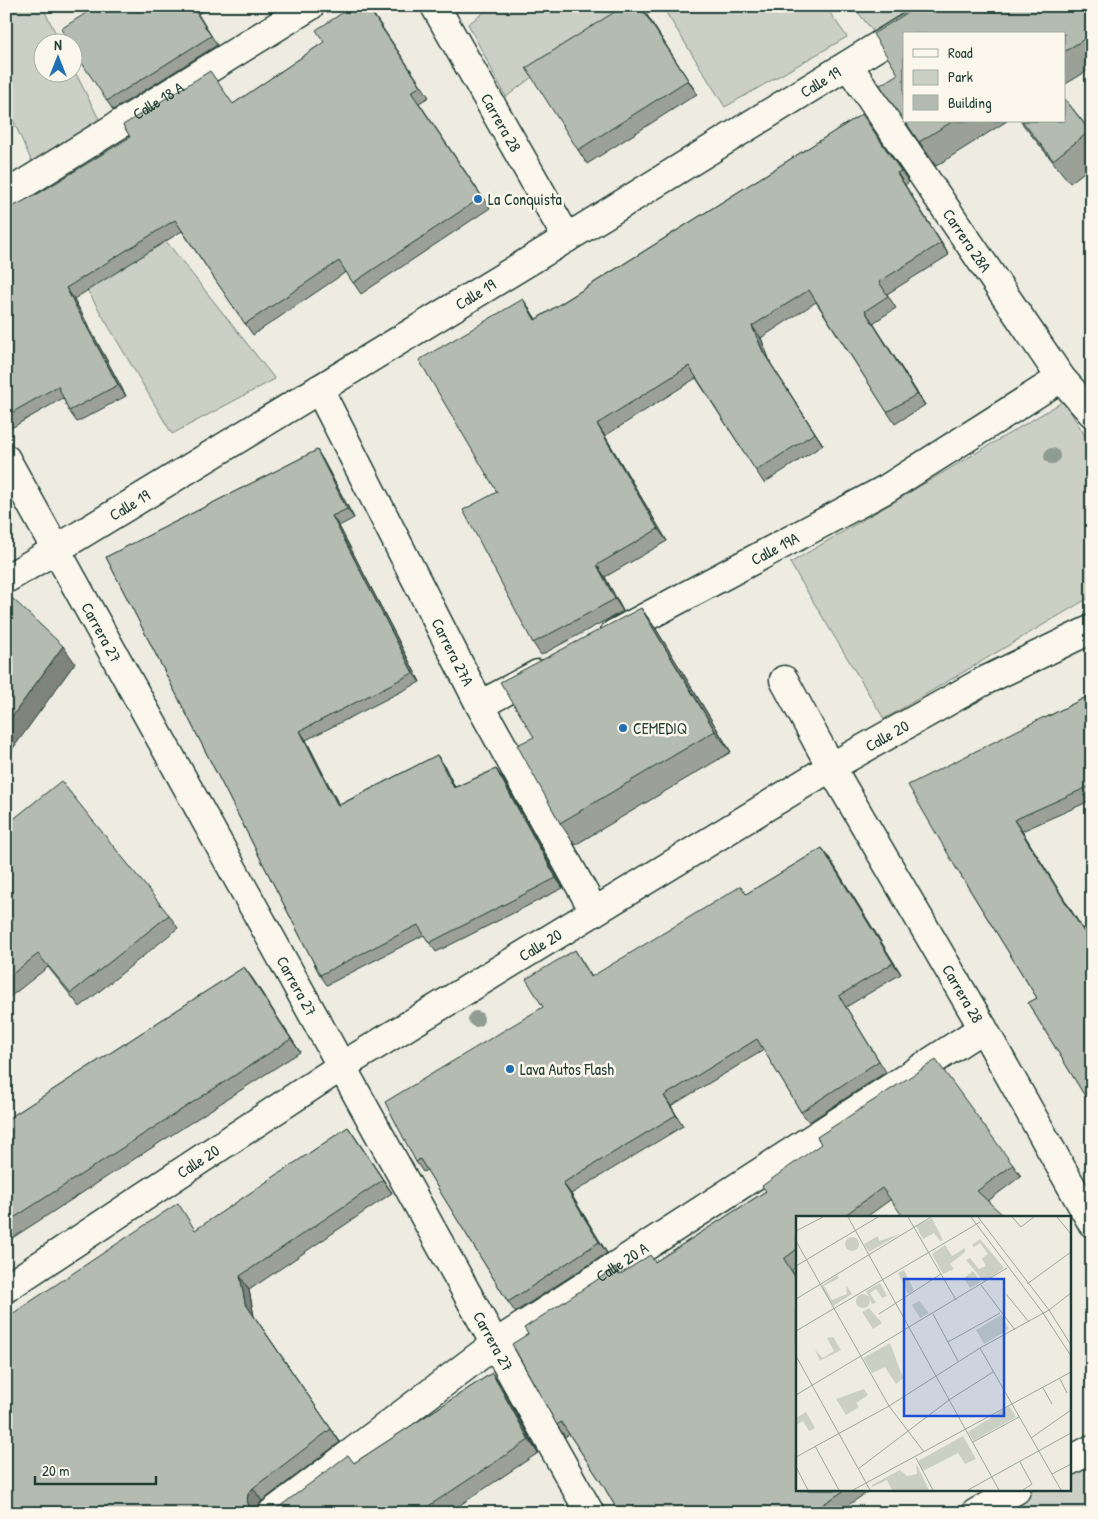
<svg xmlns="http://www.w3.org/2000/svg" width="1098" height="1519" font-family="'Patrick Hand',sans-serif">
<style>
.green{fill:#cbcfc4;stroke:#75867c}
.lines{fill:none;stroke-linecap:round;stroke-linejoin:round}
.minor-casing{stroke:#1f3d34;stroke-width:31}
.minor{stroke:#fbf7ec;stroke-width:28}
.tree{fill:#8f9c92}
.wall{fill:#9ba197;stroke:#1f3d34}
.shaded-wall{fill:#7e837b;stroke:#1f3d34}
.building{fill:#b4bbb0;stroke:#1f3d34}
.poi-dot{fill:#1f6fb2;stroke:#fbf7ec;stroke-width:2}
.labels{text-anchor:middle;stroke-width:5;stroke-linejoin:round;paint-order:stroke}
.street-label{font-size:16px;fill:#1f3d34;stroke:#fbf7ec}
.poi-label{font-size:16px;fill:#1f3d34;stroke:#fbf7ec;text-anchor:start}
.inset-road{fill:none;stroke:#9ba69c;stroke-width:1}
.view{fill:#1d4ed8;fill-opacity:0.15;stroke:#1d4ed8;stroke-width:2.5}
.inset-edge{fill:none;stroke:#1f3d34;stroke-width:2.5}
</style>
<rect width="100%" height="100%" fill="#eeece1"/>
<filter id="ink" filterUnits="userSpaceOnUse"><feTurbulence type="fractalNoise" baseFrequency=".02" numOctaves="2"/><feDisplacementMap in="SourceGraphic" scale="10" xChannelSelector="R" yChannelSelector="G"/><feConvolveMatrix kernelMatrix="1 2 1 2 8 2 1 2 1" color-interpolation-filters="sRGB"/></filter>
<g filter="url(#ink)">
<g class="green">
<path d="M6 6H42L60 42H42V72H72L73 68 102 125 37 173 6 105Z"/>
<path d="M493 6H624L506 97 468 24Z"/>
<path d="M662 6H825L847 37 725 107Z"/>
<path d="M853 6H915L875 34Z"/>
<path d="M166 241 275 379 172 434 86 288Z"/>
<path d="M1064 401 1092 447V596L884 719 790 563Z"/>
<path d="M1092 1453V1513H997L1033 1490H1069V1467Z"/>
</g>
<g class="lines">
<g class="minor-casing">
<g id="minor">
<path id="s1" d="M435 6 567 238"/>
<path id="s2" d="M848 65 1061 378 1092 413"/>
<path id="s3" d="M6 195 310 6"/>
<path id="s4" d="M319 389 480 705 594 911"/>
<path id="s5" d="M6 459 495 1344 590 1513"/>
<path id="s6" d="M6 579 57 549 567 238 943 6"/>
<path id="s7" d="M614 634 886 489 1061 378"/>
<path id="s8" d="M784 680 831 767 983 1028 1092 1223"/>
<path d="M480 705 538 674"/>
<path id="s9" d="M6 1288 342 1066 831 767 982 682 1092 629"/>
<path d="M1069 1461 1092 1449"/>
<path id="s10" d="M272 1513 495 1344 983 1028"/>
<path d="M976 1513 1016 1490"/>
</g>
</g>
<use href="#minor" class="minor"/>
</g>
<g class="tree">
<circle cx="1052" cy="456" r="8"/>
<circle cx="476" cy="1019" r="8"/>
</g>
<g class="wall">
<path d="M97 6H210L198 14 217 45 113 110 107 101Z"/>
<path d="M368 6 429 97 419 103 490 208 361 294 346 272 253 335 182 231 74 299 126 396 77 422 69 411 63 398 6 431V203L10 208 233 104 324 42Z"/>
<path d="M1092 6V68L1064 85V34Z"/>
<path d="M645 12 697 94 587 164 578 150Z"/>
<path d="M1064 98 1092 133V166L1070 183 1020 121H1064Z"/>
<path d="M862 114 909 182 905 185 949 255 887 294 896 308 873 323 925 405 895 424 816 302 761 338 771 364 823 445 764 483 696 378 605 436 667 541 605 577 623 611 541 655 533 643 497 492 523 299 536 319Z"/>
<path d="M905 121H1007L936 166Z"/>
<path d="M317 450 323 460 354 518 339 526 420 682 306 740 339 805 437 755 444 765 455 787 496 769 503 779 563 888 436 952 424 935 327 985 320 975 106 557Z"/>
<path d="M641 608 656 629 731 752 575 845 560 823 534 737Z"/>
<path d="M1092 694V800L1022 831 1092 944V1107L1028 1003 1037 998 955 866 1045 718Z"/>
<path d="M6 825 169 915 178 928 80 1007 48 967 6 1000Z"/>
<path d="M822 848 830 859 901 974 846 1007 886 1072 809 1122 801 1112 764 1050 671 1106 683 1126 571 1194 607 1253 515 1312 508 1302 427 1170 423 1172 416 1162 543 1007 575 950 592 977 746 894Z"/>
<path d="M244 967 300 1052 6 1242V1120Z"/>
<path d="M348 1127 392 1193 249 1290 254 1316 340 1442 262 1501 257 1507V1513H6L196 1230Z"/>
<path d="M1013 1165 1021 1176 988 1201 890 1200 865 1218H797V1267L792 1270 797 1278V1490H871L836 1513H619L603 1485 569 1434 565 1437 557 1425 528 1334 615 1268 620 1275 655 1262 766 1191Z"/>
<path d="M492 1373 501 1386 538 1453 448 1513H271L354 1463Z"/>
</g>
<g class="shaded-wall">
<path d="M640 6 645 12 697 94 688 80Z"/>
<path d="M897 173 905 185 949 255 941 243Z"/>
<path d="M66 288 74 299 126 396 118 385Z"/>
<path d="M523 299 531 311 543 332 535 320Z"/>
<path d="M865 311 873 323 925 405 917 394Z"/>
<path d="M752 326 761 338 771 364 823 445 763 352Z"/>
<path d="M597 424 605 436 667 541 658 529Z"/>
<path d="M317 450 323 460 354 518 347 509Z"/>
<path d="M332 516 339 526 420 682 413 673Z"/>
<path d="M597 565 605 577 623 611 615 599Z"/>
<path d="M641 608 656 629 731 752 715 731Z"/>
<path d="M63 646 75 663 6 758V725Z"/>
<path d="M300 731 306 740 344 815 338 806Z"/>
<path d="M437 755 444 765 460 798 454 788Z"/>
<path d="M496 769 503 779 563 888 556 878Z"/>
<path d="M1014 820 1022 831 1092 944V945Z"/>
<path d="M822 848 830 859 901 974 893 963Z"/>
<path d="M244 967 253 979 300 1052 291 1039Z"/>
<path d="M664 1096 671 1106 683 1126 676 1115Z"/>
<path d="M348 1127 357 1140 392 1193 383 1180Z"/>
<path d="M563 1183 571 1194 607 1253 599 1242Z"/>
<path d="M240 1276 249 1290 254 1316 340 1442 245 1303Z"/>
<path d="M492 1373 501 1386 538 1453 529 1440Z"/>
<path d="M253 1488 262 1501 257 1507V1513H253L250 1509 247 1501 248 1494Z"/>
</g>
<g class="building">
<path d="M97 6H192L211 36 107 101 72 48V42H69L61 29Z"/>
<path d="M353 6H367L421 86 411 92 482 197 353 283 339 261 245 324 175 220 66 288 118 385 69 411 58 386 6 416V203L10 208 41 192 130 137 123 125 210 71 233 104 324 42 316 30Z"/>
<path d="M624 6H640L688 80 578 150 526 68Z"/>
<path d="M918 6H1092V34L1064 52V34H904V121L880 85 898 74 873 34Z"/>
<path d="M1064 98 1090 131 1053 160 1022 121H1064Z"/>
<path d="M862 114 901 171 897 173 941 243 879 282 888 296 865 311 917 394 887 412 809 290 752 326 763 352 815 433 756 471 689 366 597 424 658 529 597 565 615 599 533 643 463 510 497 492 419 360 523 299 535 320Z"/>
<path d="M905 121H953L919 142Z"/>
<path d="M317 450 347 509 332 516 413 673 300 731 338 806 437 755 454 788 496 769 556 878 429 943 418 925 320 975 106 557Z"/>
<path d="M12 598 63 646 6 725V601Z"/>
<path d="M641 608 715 731 560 823 517 745 534 737 500 682Z"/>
<path d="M1092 694V785L1014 820 1092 945 1091 1106 1028 1003 1037 998 955 866 908 785 1044 717 1045 718Z"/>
<path d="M61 781 169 915 71 993 38 954 6 979V825Z"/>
<path d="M822 848 893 963 839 996 879 1061 801 1112 757 1039 664 1096 676 1115 563 1183 599 1242 508 1302 420 1159 416 1162 385 1102 543 1007 526 979 575 950 591 977 741 886 746 894Z"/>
<path d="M244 967 291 1039 6 1223V1120Z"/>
<path d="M936 1060 1013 1165 977 1191 1006 1218H904L882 1188 841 1218H797V1249L784 1259 797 1280V1490H845L810 1513H619L603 1485 561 1422 557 1425 512 1344 528 1334 524 1328 615 1268 619 1275 650 1255 655 1262 766 1191 762 1186 821 1144 817 1137Z"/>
<path d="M348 1127 383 1180 240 1276 245 1303 331 1429 253 1488 248 1494 247 1501 250 1509 255 1513H6V1318L178 1203 195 1230Z"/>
<path d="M492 1373 529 1440 418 1513H271L348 1455 354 1463Z"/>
</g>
</g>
<g class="poi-dot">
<circle cx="478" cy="199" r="5"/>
<circle cx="623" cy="728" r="5"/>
<circle cx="510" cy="1069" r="5"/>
</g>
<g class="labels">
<g class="street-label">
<text dy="6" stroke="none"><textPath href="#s6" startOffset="954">Calle 19</textPath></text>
<text dy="6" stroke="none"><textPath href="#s3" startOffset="179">Calle 18 A</textPath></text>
<text dy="6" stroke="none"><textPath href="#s1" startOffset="134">Carrera 28</textPath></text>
<text dy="6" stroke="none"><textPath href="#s2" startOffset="212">Carrera 28A</textPath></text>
<text dy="6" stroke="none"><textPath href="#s6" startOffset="549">Calle 19</textPath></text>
<text dy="6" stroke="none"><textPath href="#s6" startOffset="144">Calle 19</textPath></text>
<text dy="6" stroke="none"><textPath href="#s7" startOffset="182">Calle 19A</textPath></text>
<text dy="6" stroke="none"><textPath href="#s5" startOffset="198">Carrera 27</textPath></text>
<text dy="6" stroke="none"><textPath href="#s4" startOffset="295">Carrera 27A</textPath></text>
<text dy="6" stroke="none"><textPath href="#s9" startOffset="1040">Calle 20</textPath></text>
<text dy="6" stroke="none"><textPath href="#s9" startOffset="635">Calle 20</textPath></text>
<text dy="6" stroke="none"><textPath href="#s5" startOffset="602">Carrera 27</textPath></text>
<text dy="6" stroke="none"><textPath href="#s8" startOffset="361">Carrera 28</textPath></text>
<text dy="6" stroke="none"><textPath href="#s9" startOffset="230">Calle 20</textPath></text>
<text dy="6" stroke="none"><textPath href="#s10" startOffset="431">Calle 20 A</textPath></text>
<text dy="6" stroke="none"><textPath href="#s5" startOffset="1008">Carrera 27</textPath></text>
</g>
<g class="poi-label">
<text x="488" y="205">La Conquista</text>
<text x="633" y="734">CEMEDIQ</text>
<text x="520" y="1075">Lava Autos Flash</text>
</g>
</g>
<g transform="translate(796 1216)">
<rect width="275" height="275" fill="#eeece1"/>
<path d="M136 2 147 24 144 25 138 17 127 23 120 10ZM104 18 73 36 68 28 82 20 83 25ZM49 28a7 7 0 1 1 14 0a7 7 0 1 1-14 0ZM184 23 208 52 188 66 170 44 174 42 183 53 190 50 186 43 192 38 184 27 178 31 176 29ZM149 29 156 40 169 32V36L154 48 158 53 147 58 136 38ZM108 54 118 74 112 78 102 57ZM177 55 185 66 174 72 168 62ZM41 59 43 62 28 70 36 84 51 78 50 69 56 78 37 90 25 70ZM84 67 91 80 86 82 80 73 74 77 80 87 76 88 70 75ZM60 85a7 7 0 1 1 14 0a7 7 0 1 1-14 0ZM123 85 133 97 124 102 116 89ZM73 92 86 107 77 113 66 96ZM205 99 213 113 188 128 180 114ZM37 121 45 134 24 145 19 134 27 142 38 135 31 122ZM94 127 107 162 100 168 89 151 76 157 67 142ZM68 173 72 179 60 187 63 191 50 199 40 183ZM213 190 220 201 177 225 172 216ZM10 196 19 212 13 215 7 205 0 209V202ZM167 220 180 243 169 248 162 237 127 255 122 245ZM120 247 133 274H96L91 264 76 271V269L104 254 111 260 121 258Z" fill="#cbcfc4"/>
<path class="inset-road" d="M52 1 203 274M112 1 160 84M175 1 247 97 275 140M182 1 253 94 275 129M216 1 225 11 238 1M261 1 275 18M0 15 27 1M0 25 93 190 128 236M0 50 82 1M231 68 275 36M185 69 219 114M210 78 233 106M0 83 135 1M83 98 145 58M137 98 162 145M0 115 184 6M152 126 204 97M184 132 265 274M0 140 74 274M264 163 271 177M247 172 256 188M0 179 211 52M235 222 275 194M177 226 223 201M19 230 43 274M0 241 93 190 184 132 253 94 275 77M120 242 137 274M224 246 236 268 227 274M0 251 12 274M62 253 153 184 197 156M256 258 275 248M57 274 275 156M172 274 275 217"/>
<path class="view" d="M108 63H208V200H108Z"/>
<rect width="275" height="275" class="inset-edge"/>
</g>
<rect width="1098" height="1519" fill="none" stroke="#fbf7ec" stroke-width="25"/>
<rect x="12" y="12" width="1073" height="1494" fill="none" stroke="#1f3d34" stroke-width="2" filter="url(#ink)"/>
<rect x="903" y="32" width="162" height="90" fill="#fbf7ec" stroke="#a3ada2"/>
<rect x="913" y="49" width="25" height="8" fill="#fbf7ec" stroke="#a3ada2"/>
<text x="948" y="58" font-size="15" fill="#1f3d34">Road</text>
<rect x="913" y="70" width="25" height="15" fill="#cbcfc4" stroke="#a3ada2"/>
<text x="948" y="82" font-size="15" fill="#1f3d34">Park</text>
<rect x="913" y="95" width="25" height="15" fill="#b4bbb0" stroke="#a3ada2"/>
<text x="948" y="108" font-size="15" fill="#1f3d34">Building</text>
<g transform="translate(58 58)"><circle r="24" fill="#fbf7ec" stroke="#a3ada2"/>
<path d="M0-4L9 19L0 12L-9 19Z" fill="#1f6fb2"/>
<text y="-8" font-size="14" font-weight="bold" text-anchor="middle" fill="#1f3d34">N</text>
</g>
<path d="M35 1476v8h121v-8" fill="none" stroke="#1f3d34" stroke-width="2.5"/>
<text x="42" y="1476" font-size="15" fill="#1f3d34" stroke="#fbf7ec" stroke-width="4" paint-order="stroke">20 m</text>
</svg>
